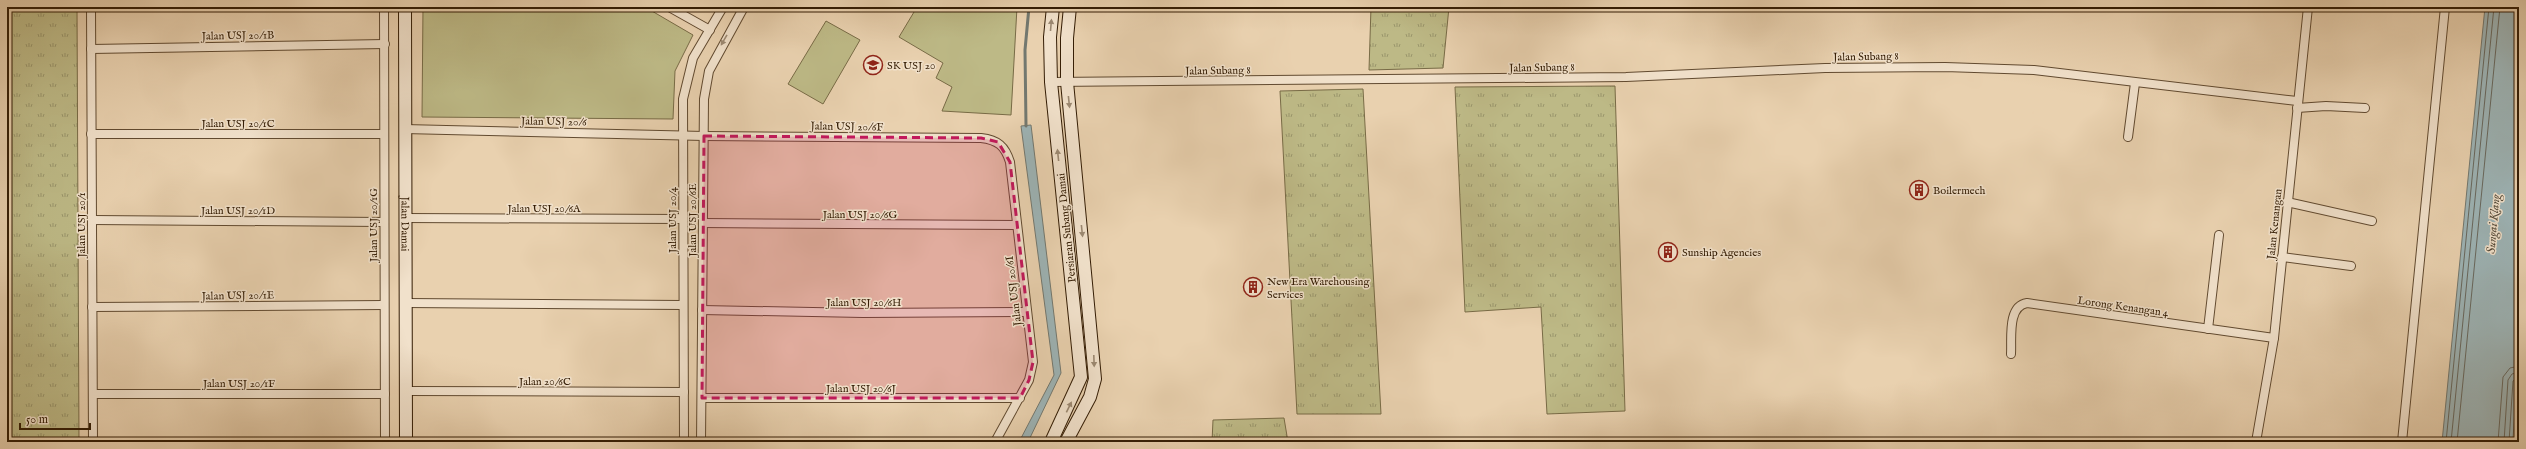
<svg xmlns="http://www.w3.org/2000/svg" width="2526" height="449" font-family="'IM FELL English',serif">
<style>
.grass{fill:url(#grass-tufts);stroke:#786b46}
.park{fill:#bdb986;stroke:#786b46}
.water{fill:#9db4b6;stroke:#73786f}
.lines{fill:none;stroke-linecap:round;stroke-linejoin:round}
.shore{stroke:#68685e;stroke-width:1}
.stream{stroke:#73786f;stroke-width:3}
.street-casing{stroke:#614a30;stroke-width:10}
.secondary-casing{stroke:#341d05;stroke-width:14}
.street{stroke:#f1e1cb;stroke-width:8}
.secondary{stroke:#f1e1cb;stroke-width:12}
.oneway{fill:#9c8972}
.marked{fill:#c2185b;fill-opacity:0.2;stroke:#c2185b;stroke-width:3;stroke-dasharray:8 5;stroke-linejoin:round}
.labels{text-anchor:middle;stroke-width:3;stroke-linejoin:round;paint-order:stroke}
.street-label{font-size:11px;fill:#341d05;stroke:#f1e1cb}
.poi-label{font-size:11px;fill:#341d05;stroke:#f1e1cb;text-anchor:start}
.water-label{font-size:12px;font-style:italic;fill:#544a3a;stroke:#f1e1cb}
</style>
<defs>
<pattern id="grass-tufts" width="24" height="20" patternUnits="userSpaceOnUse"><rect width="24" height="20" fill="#bdb986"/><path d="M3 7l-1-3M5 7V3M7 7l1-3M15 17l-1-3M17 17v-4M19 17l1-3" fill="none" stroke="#9a966c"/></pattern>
</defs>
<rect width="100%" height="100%" fill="#e9d1af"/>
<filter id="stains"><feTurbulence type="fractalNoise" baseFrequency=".005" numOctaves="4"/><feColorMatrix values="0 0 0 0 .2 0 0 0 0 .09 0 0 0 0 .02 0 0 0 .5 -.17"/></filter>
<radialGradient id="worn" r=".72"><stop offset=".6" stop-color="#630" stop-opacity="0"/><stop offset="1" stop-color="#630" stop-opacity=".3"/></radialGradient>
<g class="grass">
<path d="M7 7H77L79 442H9Z"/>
<path d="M1371 7H1449L1443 68 1369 70Z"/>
<path d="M1615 86 1625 411 1547 414 1541 307 1465 312 1455 87Z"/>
<path d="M1363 89 1381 414H1297L1280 91Z"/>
<path d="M1284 418 1288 442H1212L1213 420Z"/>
</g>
<g class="park">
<path d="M423 7H645L693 35 675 71 673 119 422 117Z"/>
<path d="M917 7H1017L1011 115 942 111 952 87 936 78 943 63 899 37Z"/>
<path d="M826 21 860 40 823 104 788 84Z"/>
</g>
<g class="water">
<path d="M2485 7H2519V353L2513 438V442H2442Z"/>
<path d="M1031 125 1061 373 1028 442H1019L1054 375 1021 126Z"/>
</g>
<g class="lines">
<g class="shore">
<path d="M2446 442 2489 7"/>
<path d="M2451 442 2494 7"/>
<path d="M2457 442 2500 7"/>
<path d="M2498 442 2503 377 2510 368 2519 366"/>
<path d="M2504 442 2508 380 2512 374 2519 372"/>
<path d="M2509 442 2513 381 2519 377"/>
</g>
<path class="stream" d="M1026 126 1025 50 1029 7"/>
<g class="street-casing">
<g id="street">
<path d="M91 7 93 442"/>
<path d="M384 7 385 442"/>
<path d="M669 7 710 30"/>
<path d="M91 49 385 44"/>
<path d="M1051 82 1626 77 1825 68 1945 67 2034 70 2297 101"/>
<path d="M2297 108 2326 106 2365 108"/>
<path d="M404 129 704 136 981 138C998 140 1005 146 1010 162L1033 362 1029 380 995 442"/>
<path d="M91 134H384"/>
<path d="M2128 137 2135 83"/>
<path d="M2287 202 2372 221"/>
<path d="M405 218 683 219"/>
<path d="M92 220 383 222"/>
<path d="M703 223 1016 225"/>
<path d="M2282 257 2351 266"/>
<path d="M406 303 683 305"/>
<path d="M92 307 384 305"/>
<path d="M702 310 863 313 1026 312"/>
<path d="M2208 329 2219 235"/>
<path d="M2011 354C2012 339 2007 306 2027 303L2274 338"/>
<path d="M406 391 684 392"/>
<path d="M93 394H385"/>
<path d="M702 398H1020"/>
<path d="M684 442 683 99 693 58 723 7"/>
<path d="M701 442 704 99 709 71 744 7"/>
<path d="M2256 442 2274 338 2308 7"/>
<path d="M2402 442 2445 7"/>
</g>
</g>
<g class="secondary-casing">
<g id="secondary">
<path id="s1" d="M405 7 406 442"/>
<path d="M1051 442 1081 377 1051 82 1050 37 1053 7"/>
<path d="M1066 442 1090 397 1095 379 1067 82V38L1070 7"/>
</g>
</g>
<use href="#street" class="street"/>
<use href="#secondary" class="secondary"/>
</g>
<defs><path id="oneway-solid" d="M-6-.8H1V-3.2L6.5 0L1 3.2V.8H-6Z"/></defs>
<g class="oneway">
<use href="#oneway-solid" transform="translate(1051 25) rotate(-85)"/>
<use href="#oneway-solid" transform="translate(724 40) rotate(120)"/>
<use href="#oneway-solid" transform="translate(1069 102) rotate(84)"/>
<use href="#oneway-solid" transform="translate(1058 155) rotate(-96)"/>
<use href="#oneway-solid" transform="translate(1082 231) rotate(84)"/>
<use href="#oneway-solid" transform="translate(1094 361) rotate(88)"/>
<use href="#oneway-solid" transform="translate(1069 407) rotate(-64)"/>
</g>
<path class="marked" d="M704 136 981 138 998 142 1010 162 1033 362 1029 380 1020 398H702Z"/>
<defs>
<g id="school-ring" transform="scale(1)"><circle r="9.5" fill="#f1e1cb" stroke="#8f2418" stroke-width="1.5"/><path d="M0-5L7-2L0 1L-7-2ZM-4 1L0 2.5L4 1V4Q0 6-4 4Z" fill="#8f2418"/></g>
<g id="building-ring" transform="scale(1)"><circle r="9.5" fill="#f1e1cb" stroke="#8f2418" stroke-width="1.5"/><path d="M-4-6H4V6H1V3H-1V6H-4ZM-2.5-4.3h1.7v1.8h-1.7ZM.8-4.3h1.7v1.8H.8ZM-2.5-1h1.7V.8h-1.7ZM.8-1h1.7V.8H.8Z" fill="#8f2418"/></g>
</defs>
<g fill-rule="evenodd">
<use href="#school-ring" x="873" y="65"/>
<use href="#building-ring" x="1919" y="190"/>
<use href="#building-ring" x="1668" y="252"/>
<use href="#building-ring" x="1253" y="287"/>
</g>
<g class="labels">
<g class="street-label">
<text transform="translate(238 35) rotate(-1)" y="4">Jalan USJ 20/1B</text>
<text transform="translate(1866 56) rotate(-1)" y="4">Jalan Subang 8</text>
<text transform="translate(1542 67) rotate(-1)" y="4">Jalan Subang 8</text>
<text transform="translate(1218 70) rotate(-1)" y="4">Jalan Subang 8</text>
<text transform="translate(554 121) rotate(1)" y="4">Jalan USJ 20/6</text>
<text x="238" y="127">Jalan USJ 20/1C</text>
<text transform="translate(847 126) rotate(1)" y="4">Jalan USJ 20/6F</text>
<text x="544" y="212">Jalan USJ 20/6A</text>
<text x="238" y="214">Jalan USJ 20/1D</text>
<text x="860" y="218">Jalan USJ 20/6G</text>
<text transform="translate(672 220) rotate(-90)" y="4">Jalan USJ 20/4</text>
<text transform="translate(692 220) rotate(-90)" y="4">Jalan USJ 20/6E</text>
<text dy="4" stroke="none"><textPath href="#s1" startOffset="217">Jalan Damai</textPath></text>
<text transform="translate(2274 224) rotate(-84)" y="4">Jalan Kenangan</text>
<text transform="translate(81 225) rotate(-90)" y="4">Jalan USJ 20/1</text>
<text transform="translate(373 225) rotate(-90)" y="4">Jalan USJ 20/1G</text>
<text transform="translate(1066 228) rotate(-96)" y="4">Persiaran Subang Damai</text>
<text transform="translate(1013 291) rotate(-97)" y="4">Jalan USJ 20/6I</text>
<text transform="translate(238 295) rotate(-1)" y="4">Jalan USJ 20/1E</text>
<text x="864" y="306">Jalan USJ 20/6H</text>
<text transform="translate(2123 306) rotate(8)" y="4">Lorong Kenangan 4</text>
<text x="545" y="385">Jalan 20/6C</text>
<text x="239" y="387">Jalan USJ 20/1F</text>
<text x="861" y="392">Jalan USJ 20/6J</text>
</g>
<g class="poi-label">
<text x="887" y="69">SK USJ 20</text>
<text x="1933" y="194">Boilermech</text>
<text x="1682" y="256">Sunship Agencies</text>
<text x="1267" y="285">New Era Warehousing<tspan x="1267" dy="13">Services</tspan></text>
</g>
<g class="water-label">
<text transform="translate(2493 224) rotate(-85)" y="4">Sungai Klang</text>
</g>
</g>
<rect width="2526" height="449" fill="none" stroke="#e9d1af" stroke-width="24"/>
<rect x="8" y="8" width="2510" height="433" fill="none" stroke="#341d05" stroke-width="2"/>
<rect x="12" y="12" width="2502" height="425" fill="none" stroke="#341d05"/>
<path d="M20 423v6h70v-6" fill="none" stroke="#341d05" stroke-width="2"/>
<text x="26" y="423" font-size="12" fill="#341d05" stroke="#f1e1cb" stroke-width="3" paint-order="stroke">50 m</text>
<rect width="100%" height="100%" filter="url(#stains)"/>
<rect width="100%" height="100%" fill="url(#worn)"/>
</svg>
